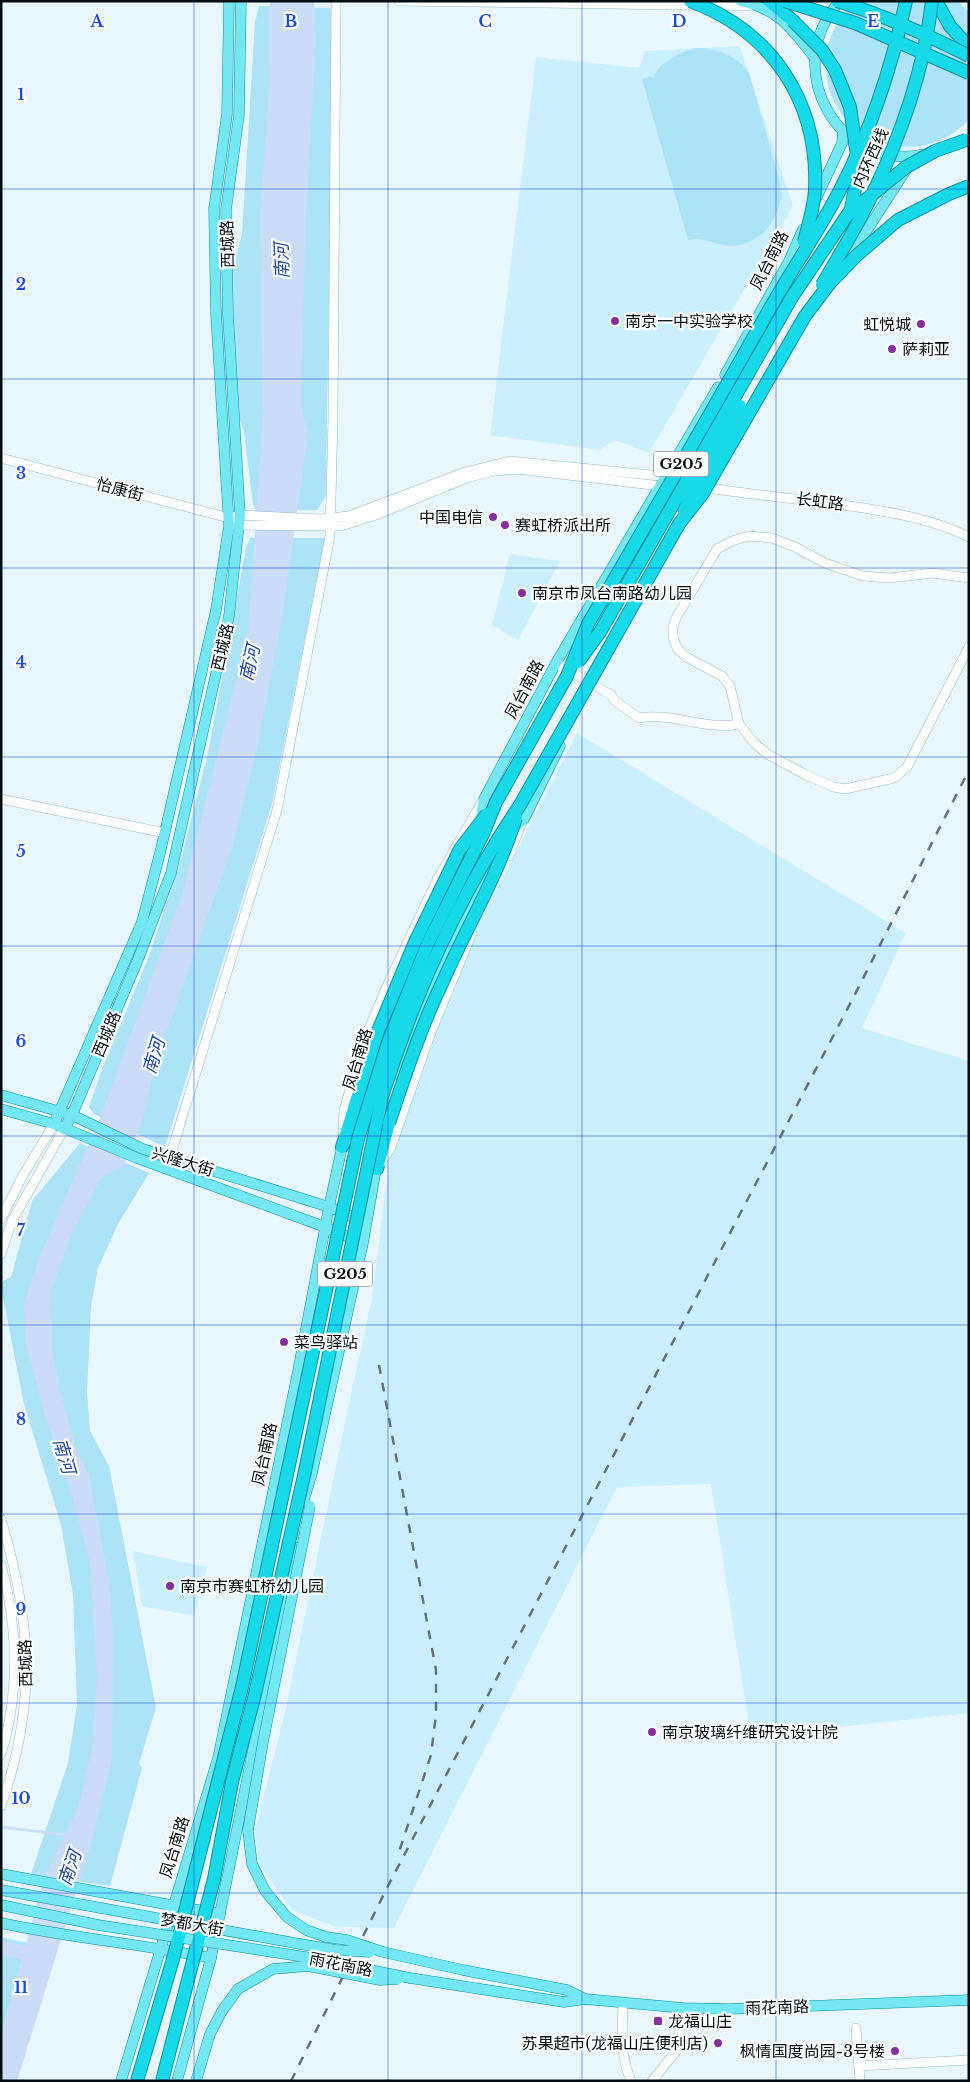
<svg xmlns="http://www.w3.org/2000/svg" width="970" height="2082" font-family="'Libre Baskerville','Noto Sans SC',serif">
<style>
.built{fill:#caf0ff}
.green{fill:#ace3f9}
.water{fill:#ccdcf7}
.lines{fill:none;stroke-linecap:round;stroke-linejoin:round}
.stream{stroke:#ccdcf7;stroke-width:2.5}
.river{stroke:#ccdcf7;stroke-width:14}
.minor-casing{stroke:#94bac9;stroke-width:10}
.major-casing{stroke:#10929e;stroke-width:11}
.highway-casing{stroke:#10929e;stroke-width:14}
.minor{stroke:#fff;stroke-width:9}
.major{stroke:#74e8f2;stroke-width:10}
.highway{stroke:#18d9ea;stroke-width:12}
.rail{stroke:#657278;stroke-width:2.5;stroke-dasharray:9 9;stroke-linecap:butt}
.major-bridge-casing{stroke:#10929e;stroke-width:11;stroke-linecap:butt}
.highway-bridge-casing{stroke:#10929e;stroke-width:14;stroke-linecap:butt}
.major-bridge{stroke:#74e8f2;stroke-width:10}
.highway-bridge{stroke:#18d9ea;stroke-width:12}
.grid{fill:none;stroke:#1d4ed8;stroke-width:1;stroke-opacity:0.55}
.poi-dot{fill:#852f9d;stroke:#fff;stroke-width:2}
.labels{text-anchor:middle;stroke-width:4.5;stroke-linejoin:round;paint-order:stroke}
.shield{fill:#fff;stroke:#4e5659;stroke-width:1}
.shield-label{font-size:15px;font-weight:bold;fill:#020d12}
.street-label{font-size:16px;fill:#020d12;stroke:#fff}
.poi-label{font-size:16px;fill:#020d12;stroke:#fff;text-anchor:start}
.water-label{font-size:18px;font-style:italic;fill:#214994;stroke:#fff}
.grid-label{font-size:16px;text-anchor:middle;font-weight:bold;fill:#1d4ed8;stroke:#fff;stroke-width:4.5;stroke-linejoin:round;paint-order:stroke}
</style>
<rect width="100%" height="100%" fill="#e7f7fd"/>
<g class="built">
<path d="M740 46 793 206 649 453 615 440 599 450 490 435 536 57 639 68 645 51Z"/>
<path d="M510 554 560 561 518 640 492 625Z"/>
<path d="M577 733 906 933 862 1028 969 1061V1713L847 1726 751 1739 711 1484 617 1487 394 1928 335 1927 291 1909 259 1864 255 1831 285 1712 353 1384 372 1299 391 1147 462 958Z"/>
<path d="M133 1551 207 1567 194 1616 142 1606Z"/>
</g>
<g class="green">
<path d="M857 1H958L969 12V119C956 134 938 144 919 146 836 157 792 55 857 1Z"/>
<path d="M259 6 330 8 333 12 326 496 317 510 256 511 253 504 244 432 213 340 242 234 255 22Z"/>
<path d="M696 48C717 48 737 55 749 73 757 100 764 127 772 154 775 167 782 182 781 195 779 217 765 238 743 244 720 251 707 235 688 240L642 79 652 76 653 79C658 62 679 53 696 48Z"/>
<path d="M250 538H325L272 804 165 1147 94 1114 89 1107 102 1069 149 956 182 856 208 753 246 548Z"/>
<path d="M80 1143 149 1173 118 1224 98 1268 91 1307 87 1392 90 1431 109 1466 156 1708 139 1763 142 1768 110 1886 31 1874 68 1763 77 1705 73 1594 61 1525 24 1404 1 1287V1282L11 1277 32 1201Z"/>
<path d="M1 1937 27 1943 1 2035Z"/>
</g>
<path class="water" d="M270 1H314L316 40 306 214 301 393 302 412 308 433 283 611 259 739 232 847 157 1059 143 1118 124 1165 101 1178 70 1238 51 1292 52 1347 60 1390 76 1449 89 1475 109 1581 113 1633 112 1760 89 1850 17 2081H1V2035L44 1878 78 1808 92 1751 97 1678 90 1562 70 1489 45 1416 26 1343 24 1303 40 1256 101 1116 183 892 248 633 263 417 260 214 268 109Z"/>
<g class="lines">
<path class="stream" d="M1 1827 67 1835"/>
<path class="river" d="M1 1948 40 1956"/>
<g class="minor-casing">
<g id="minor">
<path d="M399 1 749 6"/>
<path d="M1 458 229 518 240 515 321 519 349 516 465 472 510 461 671 477"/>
<path d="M703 487C762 497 822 500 881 511 912 516 941 523 969 537"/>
<path d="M233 525 341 526 376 515 469 477 495 471 517 469 661 486"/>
<path d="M969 578 932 573 890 578 863 576 825 563 795 547 772 538 749 536 732 541 717 549 676 618 673 627V637L677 648 686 657 722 676 730 686 739 724 754 743 769 755 806 775 834 787 845 789 894 778 907 767 969 647"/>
<path d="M556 663 611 695 615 701 639 718C673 712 706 731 739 724"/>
<path d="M1 799 165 833"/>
<path d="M509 856 523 819"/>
<path d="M343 1133 344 1110 367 1033 388 984 437 880 482 802"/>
<path d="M170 1157 277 810 330 536 333 418 336 1"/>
<path d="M381 1163 391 1147 431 1032 472 933"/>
<path d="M1 1219 22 1177 54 1124"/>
<path d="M1 1254 12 1221 64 1129"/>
<path d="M1 1519C32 1623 37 1703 1 1806"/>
<path d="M1 1565C18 1626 20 1693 1 1754"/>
<path d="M623 2003C622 2030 620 2055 631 2081"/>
<path d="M856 2028 860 2081"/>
<path d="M859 2066 969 2060"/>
<path d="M652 2081 677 2050 683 2008"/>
</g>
</g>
<g class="major-casing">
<g id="major">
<path d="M741 1C781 11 790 27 814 57"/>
<path d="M840 1C779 67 838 174 926 154"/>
<path d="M816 199 842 143 843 131"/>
<path d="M847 261 906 170"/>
<path d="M725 375 789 261 803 229"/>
<path d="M480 823 484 799 556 663 718 387"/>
<path d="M513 829 524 819 560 746"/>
<path d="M399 1075C423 998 458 928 494 857"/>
<path d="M1 1095 72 1115 143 1149 329 1207 363 1221"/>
<path d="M1 1109 54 1124 137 1158 325 1227 360 1242"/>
<path d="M54 1124 142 922 160 853 216 610 229 526 216 314 214 209 227 114 229 1"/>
<path d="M64 1129 72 1115 137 962 171 873 229 616 240 515 228 314 226 210 239 115 241 1"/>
<path d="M303 1503 312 1473 363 1243 377 1163"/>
<path d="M1 1874 220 1914"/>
<path d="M1 1890 101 1908"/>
<path d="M1 1905 98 1925"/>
<path d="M1 1923C71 1938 142 1944 211 1958"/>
<path d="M383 1952 463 1970 567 1990 585 1999"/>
<path d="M410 1978 564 2002 585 1999 683 2008 728 2009 969 2000"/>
<path d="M121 2081 218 1758 298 1371 329 1207 342 1147 346 1141"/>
<path d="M177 2081 211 1958 294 1547"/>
</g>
</g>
<g class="highway-casing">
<g id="highway">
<path d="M769 1 793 21"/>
<path d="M936 1 950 26 969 47"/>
<path d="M342 1147 378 1031"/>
<path d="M377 1169 389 1123"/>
</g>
</g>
<use href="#minor" class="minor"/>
<use href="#major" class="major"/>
<use href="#highway" class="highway"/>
<g class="rail">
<path d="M379 1365 436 1670V1715L431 1755 398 1855"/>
<path d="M291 2081 388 1886 851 1002 969 770"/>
</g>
<g class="major-bridge-casing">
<g id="major-bridge">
<path d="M310 1506 263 1742 248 1830 252 1864 265 1891 287 1917 306 1930 326 1937 347 1940 383 1952"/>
<path d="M101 1908 300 1944 336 1950 370 1952"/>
<path d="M98 1925 305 1957 410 1978"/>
<path d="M196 2081 210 2034 222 2011 238 1989 273 1969 308 1966 380 1980 398 1979"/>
</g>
</g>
<g class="highway-bridge-casing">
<g id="highway-bridge">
<path d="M690 1C772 31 819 102 815 190 814 207 808 226 804 242"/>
<path d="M785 1 855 23 969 73"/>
<path d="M837 1C883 15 926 34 969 56"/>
<path d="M793 21 822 50 835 70 850 107 859 170 850 213"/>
<path d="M822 285C838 257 855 230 869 201 900 139 924 71 932 1"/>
<path d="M684 512 692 491 740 406"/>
<path d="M578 662 600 632 792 297 848 214 906 167 935 151 966 140"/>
<path d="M378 1031 415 942 460 849 487 814"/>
<path d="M389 1123C405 1075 421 1027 443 981 467 927 498 875 516 818"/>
<path d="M137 2081 173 1959 242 1687 358 1139 388 1043 428 943 483 834 496 802 567 676 588 624C649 520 710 415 769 310 792 269 819 231 840 190 871 130 892 66 906 1"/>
<path d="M162 2081 214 1879 232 1782 255 1694 305 1471 382 1097C414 995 460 894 520 805L679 524 703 493 805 316 830 283 856 256 898 220 949 194 969 186"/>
</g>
</g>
<use href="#major-bridge" class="major-bridge"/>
<use href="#highway-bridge" class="highway-bridge"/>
</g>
<path class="grid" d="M194 1V2081M388 1V2081M582 1V2081M776 1V2081M1 189H969M1 379H969M1 568H969M1 757H969M1 946H969M1 1136H969M1 1325H969M1 1514H969M1 1703H969M1 1893H969"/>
<g class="poi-dot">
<circle cx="615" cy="321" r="5"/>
<circle cx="921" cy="324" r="5"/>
<circle cx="892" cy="349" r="5"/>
<circle cx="493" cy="517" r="5"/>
<circle cx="505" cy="525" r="5"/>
<circle cx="522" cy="593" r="5"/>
<circle cx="284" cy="1342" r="5"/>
<circle cx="170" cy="1586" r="5"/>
<circle cx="652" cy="1732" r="5"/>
<rect x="653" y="2016" width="10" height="10" rx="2.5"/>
<circle cx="718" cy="2043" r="5"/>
<circle cx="895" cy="2051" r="5"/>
</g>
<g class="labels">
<g class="shield">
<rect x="653.5" y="451.5" width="55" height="25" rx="4"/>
<rect x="317.5" y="1261.5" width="55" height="25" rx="4"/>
</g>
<g class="shield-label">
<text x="681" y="469">G205</text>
<text x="345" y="1279">G205</text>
</g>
<g class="street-label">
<text transform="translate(870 158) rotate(-66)" y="6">内环西线</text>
<text transform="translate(227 244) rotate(-91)" y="6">西城路</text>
<text transform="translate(769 260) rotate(-63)" y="6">凤台南路</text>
<text transform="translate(120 489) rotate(15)" y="6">怡康街</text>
<text transform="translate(820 501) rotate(7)" y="6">长虹路</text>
<text transform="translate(222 647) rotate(-77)" y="6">西城路</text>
<text transform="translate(524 689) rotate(-62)" y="6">凤台南路</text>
<text transform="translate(106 1034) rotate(-67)" y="6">西城路</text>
<text transform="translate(357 1059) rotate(-73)" y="6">凤台南路</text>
<text transform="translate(183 1161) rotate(17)" y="6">兴隆大街</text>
<text transform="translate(264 1454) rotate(-78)" y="6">凤台南路</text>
<text transform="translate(25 1663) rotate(-91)" y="6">西城路</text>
<text transform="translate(174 1847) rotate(-73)" y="6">凤台南路</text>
<text transform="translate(192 1924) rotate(10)" y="6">梦都大街</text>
<text transform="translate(341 1964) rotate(11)" y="6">雨花南路</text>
<text transform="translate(777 2007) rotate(-2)" y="6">雨花南路</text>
</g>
<g class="poi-label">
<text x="625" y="327">南京一中实验学校</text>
<text x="911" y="330" text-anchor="end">虹悦城</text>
<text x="902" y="355">萨莉亚</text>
<text x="483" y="523" text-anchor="end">中国电信</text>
<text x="515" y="531">赛虹桥派出所</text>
<text x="532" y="599">南京市凤台南路幼儿园</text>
<text x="294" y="1348">菜鸟驿站</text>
<text x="180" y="1592">南京市赛虹桥幼儿园</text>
<text x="662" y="1738">南京玻璃纤维研究设计院</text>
<text x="668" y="2027">龙福山庄</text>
<text x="708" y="2049" text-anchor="end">苏果超市(龙福山庄便利店)</text>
<text x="885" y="2057" text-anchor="end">枫情国度尚园-3号楼</text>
</g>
<g class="water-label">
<text transform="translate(282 261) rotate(-92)" y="6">南河</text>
<text transform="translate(250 663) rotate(-77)" y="6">南河</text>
<text transform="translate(154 1056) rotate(-73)" y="6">南河</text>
<text transform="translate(64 1456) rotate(73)" y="6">南河</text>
<text transform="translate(70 1868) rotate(-71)" y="6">南河</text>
</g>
</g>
<g class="grid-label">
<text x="97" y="27">A</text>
<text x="291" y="27">B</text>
<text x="485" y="27">C</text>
<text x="679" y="27">D</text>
<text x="873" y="27">E</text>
<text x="21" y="100">1</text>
<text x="21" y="290">2</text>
<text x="21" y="479">3</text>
<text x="21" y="668">4</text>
<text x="21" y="857">5</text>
<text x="21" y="1047">6</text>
<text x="21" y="1236">7</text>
<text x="21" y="1425">8</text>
<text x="21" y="1615">9</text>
<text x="21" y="1804">10</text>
<text x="21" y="1993">11</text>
</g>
<rect width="970" height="2082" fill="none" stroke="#020d12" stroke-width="5"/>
</svg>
